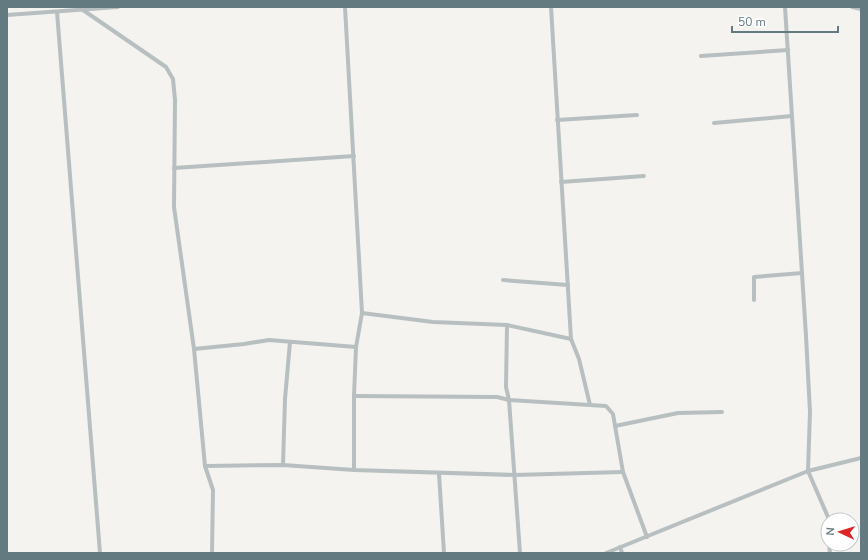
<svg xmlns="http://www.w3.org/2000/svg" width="868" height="560" font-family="'Nunito Sans',sans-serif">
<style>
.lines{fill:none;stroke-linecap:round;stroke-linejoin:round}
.street{stroke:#b8bfc0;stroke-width:4}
</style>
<rect width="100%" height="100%" fill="#f4f3ef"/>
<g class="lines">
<g class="street">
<path d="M345 7 362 313 356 347 354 396V470"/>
<path d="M551 7 571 339 579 359 590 405 606 406 613 414 623 472 647 537"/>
<path d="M785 7 806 336 810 412 808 471 828 517V523"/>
<path d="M852 7 861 9"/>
<path d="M83 10 166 67 173 79 175 100 174 207 194 349 205 466 213 490 212 553"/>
<path d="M57 12 100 553"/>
<path d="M7 15 118 7"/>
<path d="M701 56 788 50"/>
<path d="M557 120 637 115"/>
<path d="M714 123 792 116"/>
<path d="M174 168 354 156"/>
<path d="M561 182 644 176"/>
<path d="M503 280 568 285"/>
<path d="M754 300V277L802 273"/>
<path d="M362 313 433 322 507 325 571 339"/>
<path d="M507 325 506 387 509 400 520 553"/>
<path d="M194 349 244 344 269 340 356 347"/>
<path d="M354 396 497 397 509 400 590 405"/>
<path d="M615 426 678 413 722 412"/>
<path d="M283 465 285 399 290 342"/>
<path d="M205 466 283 465 354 470 514 475 623 472"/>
<path d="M439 474 444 553"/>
<path d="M829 544 830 553"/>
<path d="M620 547 622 553"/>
<path d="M606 553 808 471 861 458"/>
</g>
</g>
<rect width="868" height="560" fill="none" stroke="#637a80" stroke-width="16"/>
<g transform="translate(840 532) rotate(274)"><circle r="19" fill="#ffffff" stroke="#c1cacc"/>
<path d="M0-3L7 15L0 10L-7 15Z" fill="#de2526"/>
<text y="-6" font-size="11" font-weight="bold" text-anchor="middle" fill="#637a80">N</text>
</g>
<path d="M732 26v6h106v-6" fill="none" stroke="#637a80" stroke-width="2"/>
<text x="738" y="26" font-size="12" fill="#637a80" stroke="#ffffff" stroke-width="3" paint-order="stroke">50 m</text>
</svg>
